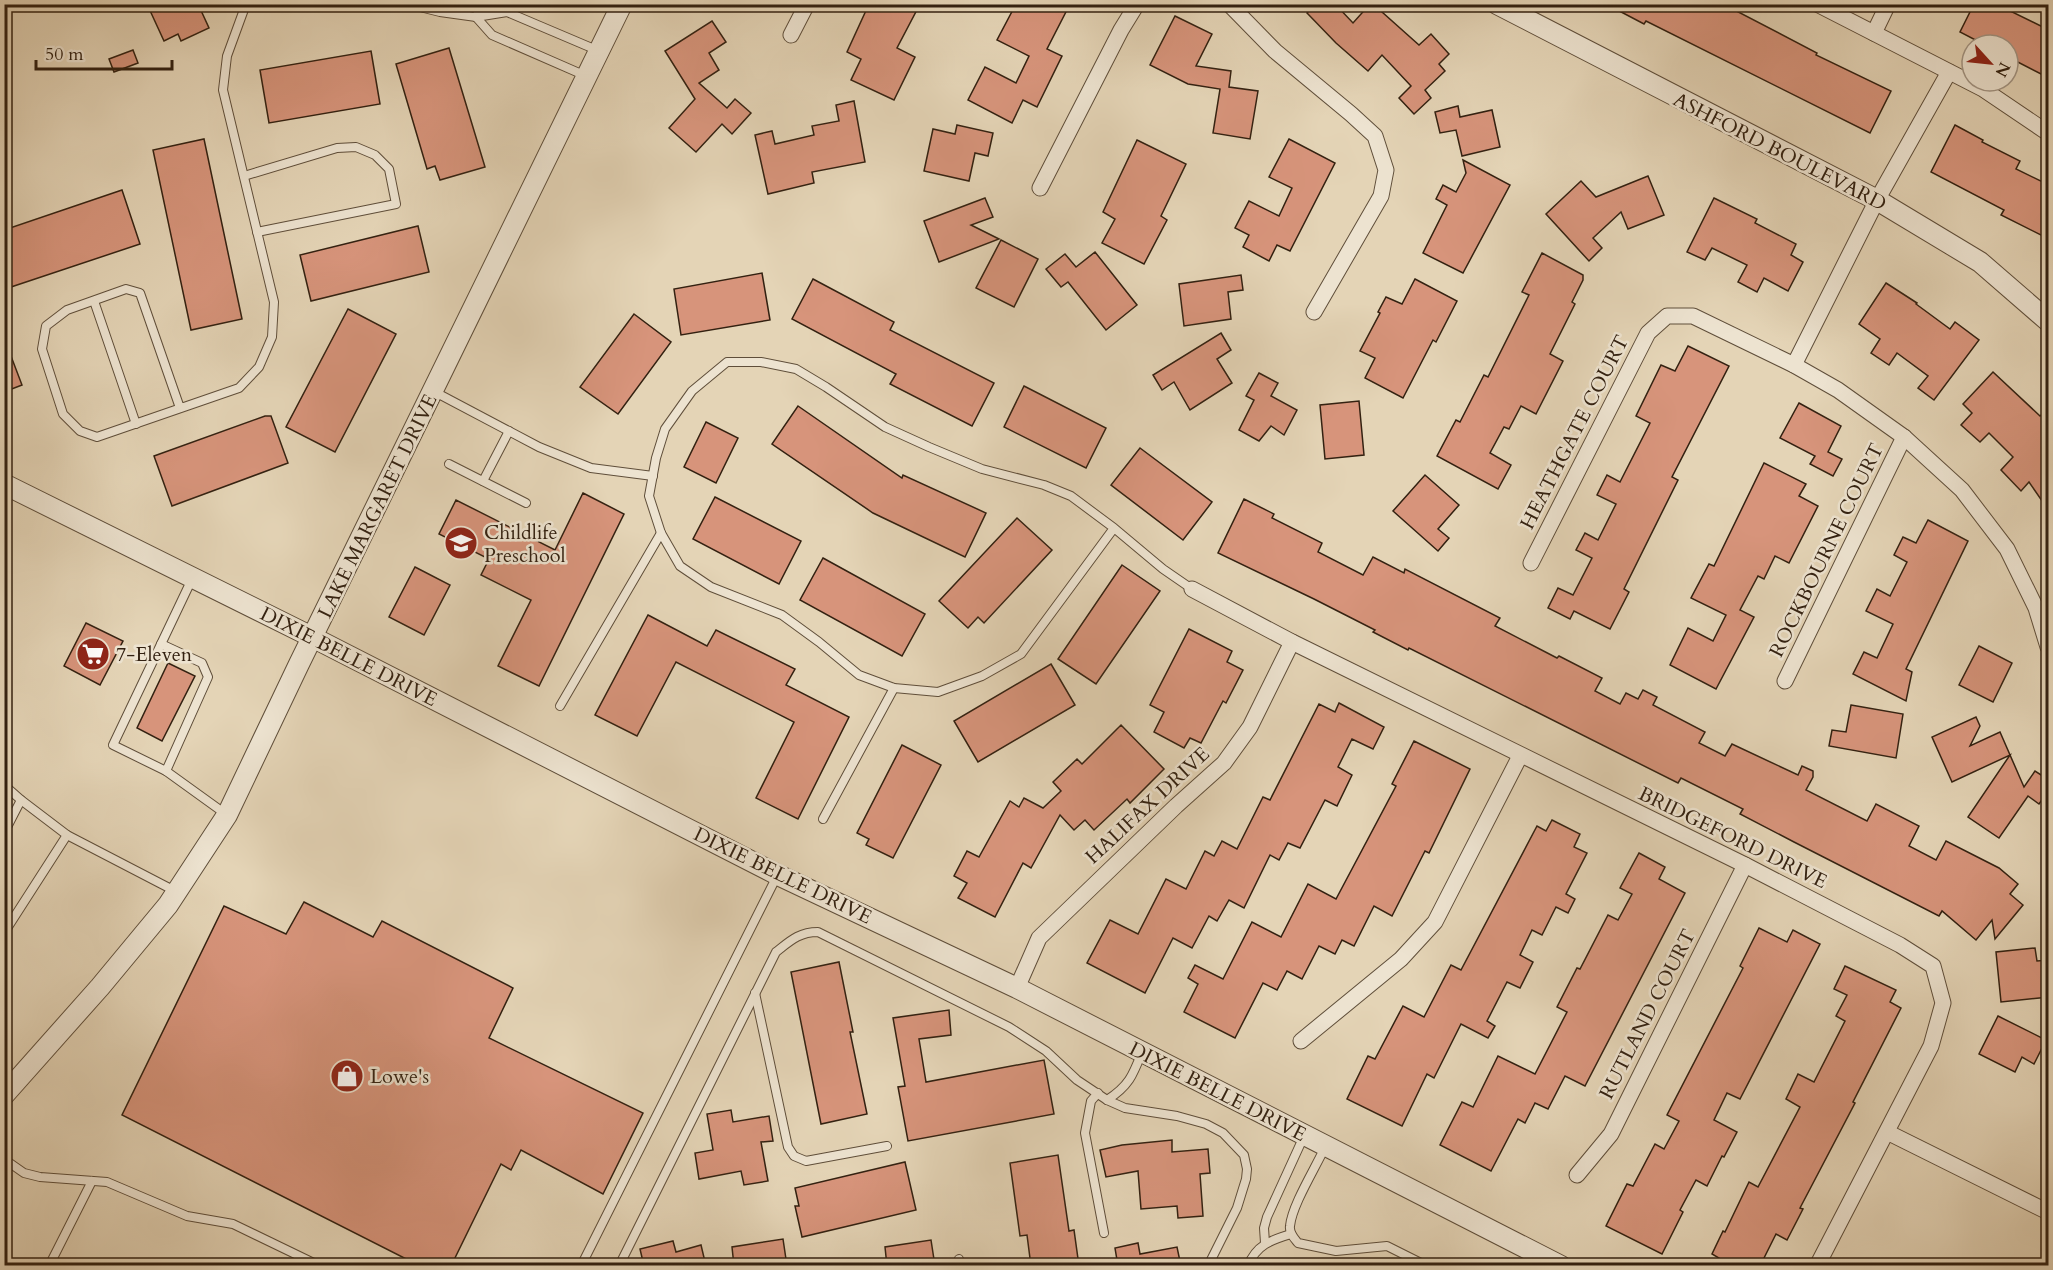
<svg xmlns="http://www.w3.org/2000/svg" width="2053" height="1270" font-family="Cardo,serif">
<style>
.building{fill:#d7947b;stroke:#332111;stroke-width:1.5}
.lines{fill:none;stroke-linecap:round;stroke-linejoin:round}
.service-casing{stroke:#5f4e3a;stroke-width:10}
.minor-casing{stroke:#5f4e3a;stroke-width:17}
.tertiary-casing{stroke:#5f4e3a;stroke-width:22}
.service{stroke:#ede3d0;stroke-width:8}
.minor{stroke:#ede3d0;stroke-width:15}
.tertiary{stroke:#ede3d0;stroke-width:20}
.labels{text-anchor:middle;stroke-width:5;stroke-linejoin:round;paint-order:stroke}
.street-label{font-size:20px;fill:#332111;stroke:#ede3d0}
.poi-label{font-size:20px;fill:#332111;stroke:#ede3d0;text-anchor:start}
</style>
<rect width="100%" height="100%" fill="#e4d4b6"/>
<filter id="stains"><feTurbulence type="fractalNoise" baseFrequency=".00333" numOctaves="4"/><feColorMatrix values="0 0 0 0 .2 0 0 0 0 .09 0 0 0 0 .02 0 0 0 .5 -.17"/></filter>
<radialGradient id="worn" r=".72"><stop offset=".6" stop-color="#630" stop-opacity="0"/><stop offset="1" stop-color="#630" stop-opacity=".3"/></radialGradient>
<g class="building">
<path d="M147 4H198L209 28 181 41 178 34 164 41Z"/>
<path d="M869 4H920L897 48 915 57 894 100 851 80 861 59 847 52Z"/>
<path d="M1016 4H1070L1047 49 1062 56 1037 107 1023 100 1012 123 968 100 985 67 1016 83 1029 56 997 40Z"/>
<path d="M1315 4H1335L1353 23 1370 4H1373L1419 45 1431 34 1449 54 1439 64 1445 71 1425 90 1431 98 1414 114 1399 98 1411 86 1382 55 1368 71 1336 43 1307 13Z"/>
<path d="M1606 4H1723L1817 53 1816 55 1891 91 1870 133 1646 21 1644 24Z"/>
<path d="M1974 4H2011L2008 10 2049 30V78L2008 57V45H1985L1960 32Z"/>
<path d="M1175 16 1212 34 1196 66 1231 71 1229 87 1258 91 1250 139 1213 133 1220 89 1188 84 1150 65Z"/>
<path d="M712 21 726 42 709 53 719 70 699 83 727 108 735 99 751 113 732 134 722 124 696 152 669 128 695 99 665 51Z"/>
<path d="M449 48 485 167 440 180 435 166 427 169 396 64Z"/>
<path d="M133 50 138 63 114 72 109 59Z"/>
<path d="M371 51 380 104 269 123 260 70Z"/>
<path d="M854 101 865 162 812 172 814 183 768 194 755 135 772 131 775 144 814 135 812 126 839 121 836 105Z"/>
<path d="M1458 106 1460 117 1492 110 1500 147 1462 156 1456 130 1440 133 1435 112Z"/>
<path d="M957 125 993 133 988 156 975 153 969 181 924 171 933 129 955 134Z"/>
<path d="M1955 125 1983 140 1982 142 2020 161 2016 169 2049 185V239L2001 215 2004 210 1931 172Z"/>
<path d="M204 139 242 319 191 330 153 150Z"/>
<path d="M1289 139 1335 163 1290 251 1277 245 1269 261 1243 247 1249 235 1235 228 1249 201 1279 216 1292 188 1269 177Z"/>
<path d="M1137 140 1186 164 1161 216 1167 220 1144 264 1102 243 1115 219 1103 212Z"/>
<path d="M1463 160 1510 185 1463 273 1423 253 1447 205 1436 199 1443 185 1456 192 1466 173Z"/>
<path d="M1648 176 1664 215 1628 229 1621 212 1593 238 1602 248 1589 261 1546 214 1581 181 1596 197Z"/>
<path d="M122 190 140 244 11 287 4 266V230Z"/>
<path d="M985 198 993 217 971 225 999 239 939 262 924 221Z"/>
<path d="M1714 198 1757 219 1755 223 1796 244 1791 255 1803 262 1788 291 1764 278 1757 292 1738 282 1747 265 1712 248 1705 260 1687 252Z"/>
<path d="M418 226 429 272 311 301 300 255Z"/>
<path d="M1001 240 1038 259 1014 307 976 288Z"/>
<path d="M1095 252 1137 305 1106 330 1068 282 1061 287 1046 269 1065 254 1076 267Z"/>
<path d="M1542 253 1583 275V280L1572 302 1575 304 1550 354 1563 361 1536 414 1521 406 1509 429 1504 427 1490 453 1511 465 1498 489 1437 456 1456 420 1460 422 1484 375 1488 377 1529 295 1522 292Z"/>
<path d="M762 273 770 320 681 335 674 289Z"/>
<path d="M1241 275 1243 290 1228 292 1231 319 1184 326 1179 284Z"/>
<path d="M813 279 894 322 890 330 994 383 972 426 890 384 896 374 792 319Z"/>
<path d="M1415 279 1457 301 1436 342 1433 340 1403 398 1365 378 1375 358 1360 351 1380 313 1378 312 1386 297 1402 304Z"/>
<path d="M1886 283 1917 303 1916 304 1950 329 1955 322 1979 340 1934 400 1918 388 1928 376 1897 353 1889 365 1871 353 1880 339 1859 324Z"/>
<path d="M348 309 396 334 335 452 286 427Z"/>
<path d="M634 314 671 342 618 414 580 387Z"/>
<path d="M1221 333 1231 350 1217 359 1232 383 1190 410 1174 382 1162 390 1153 375Z"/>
<path d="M4 343H6L22 385 4 392Z"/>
<path d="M1688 346 1729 366 1672 477 1678 480 1624 589 1629 592 1610 629 1574 611 1570 619 1548 608 1558 588 1573 595 1592 558 1576 550 1585 533 1598 540 1616 504 1597 495 1607 475 1620 482 1650 423 1636 416 1661 365 1675 371Z"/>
<path d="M1993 372 2040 416 2049 408V511L2029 482 2021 491 2001 470 2013 457 1989 433 1980 442 1961 425 1972 413 1963 404Z"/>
<path d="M1259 373 1278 383 1271 396 1297 410 1284 435 1271 426 1259 441 1239 430 1254 400 1246 396Z"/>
<path d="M1024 386 1106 428 1086 468 1004 427Z"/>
<path d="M1359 401 1364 455 1325 459 1320 405Z"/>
<path d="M1799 403 1841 426 1828 452 1842 459 1833 476 1810 464 1815 456 1780 438Z"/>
<path d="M798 406 902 478 903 475 986 513 965 557 873 513 772 444Z"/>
<path d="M265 416H271L288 463 172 506 154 456Z"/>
<path d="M706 422 738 438 716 483 684 467Z"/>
<path d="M1140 448 1212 502 1183 540 1111 485Z"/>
<path d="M1764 463 1806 484 1799 496 1818 506 1789 563 1775 556 1764 579 1758 576 1740 610 1754 617 1716 689 1670 665 1688 628 1713 641 1726 615 1691 598 1709 564 1714 566Z"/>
<path d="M1425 475 1459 505 1438 529 1449 538 1438 551 1393 511Z"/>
<path d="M583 493 624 514 539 686 498 666 531 600 481 575 489 559 439 534 456 500 555 550Z"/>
<path d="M715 497 801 541 779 584 693 539Z"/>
<path d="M1244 499 1274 514 1272 518 1322 543 1318 552 1363 575 1373 557 1404 573 1405 569 1500 618 1495 626 1557 658 1559 656 1602 678 1595 691 1620 704 1626 693 1638 699 1643 690 1657 697 1653 705 1705 732 1699 743 1725 756 1732 744 1798 775 1802 766 1813 771V777L1806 790 1867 821 1876 804 1919 826 1909 846 1936 860 1946 841 1999 868 2018 884 2010 894 2023 905 1995 939 1992 920 1976 940 1942 911 1939 916 1794 842 1740 814 1743 809 1681 778 1678 783 1409 648 1408 650 1373 632 1375 630 1314 599 1218 553Z"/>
<path d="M1017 518 1052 550 984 623 978 617 968 628 939 601Z"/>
<path d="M1928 520 1968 541 1906 669 1912 672 1906 701 1853 674 1864 652 1877 658 1893 624 1866 611 1877 589 1890 596 1907 562 1894 555 1903 537 1916 543Z"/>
<path d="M823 558 925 614 902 656 800 600Z"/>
<path d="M1122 565 1160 591 1096 684 1058 659Z"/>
<path d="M415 567 450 585 424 635 389 617Z"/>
<path d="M648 615 707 646 716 630 795 669 786 685 849 717 798 819 756 798 794 722 676 662 637 736 595 715Z"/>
<path d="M86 623 123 641 100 685 64 666Z"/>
<path d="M1189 629 1232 651 1227 662 1243 670 1226 703 1223 701 1201 743 1190 738 1184 748 1154 732 1164 712 1150 705Z"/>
<path d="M1979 646 2012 663 1993 702 1959 685Z"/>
<path d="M168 663 195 676 162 741 137 728Z"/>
<path d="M1051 664 1075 705 978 762 954 721Z"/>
<path d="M1339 703 1384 727 1373 749 1352 739 1338 767 1352 775 1337 806 1325 800 1300 848 1288 843 1279 860 1270 855 1244 908 1229 900 1217 921 1209 916 1192 948 1173 938 1145 993 1087 963 1110 920 1138 934 1166 879 1186 889 1205 851 1214 856 1222 841 1237 849 1263 797 1270 800 1319 704 1335 712Z"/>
<path d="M1851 705 1903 714 1896 758 1829 746 1832 730 1846 732Z"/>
<path d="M1976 717 1980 726 1970 746 2000 732 2024 787 2035 771 2049 780V790L2039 804 2028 796 1999 838 1968 817 2010 755 1952 782 1932 737Z"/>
<path d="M1121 725 1164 769 1130 803 1127 799 1094 830 1085 820 1074 830 1060 815 1031 868 1023 863 995 917 958 898 967 883 954 876 967 851 979 857 1010 801 1019 807 1024 798 1043 808 1061 791 1053 782 1077 759 1082 764Z"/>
<path d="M1414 741 1470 769 1429 853 1425 851 1392 916 1374 906 1354 946 1342 940 1335 954 1319 946 1302 979 1287 971 1277 990 1263 983 1235 1038 1184 1012 1198 984 1188 978 1195 965 1223 979 1252 922 1281 937 1308 884 1336 899 1396 786 1392 784Z"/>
<path d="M902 745 941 765 893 858 866 845 869 839 857 833Z"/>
<path d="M1552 820 1580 834 1574 847 1587 853 1566 894 1575 899 1568 913 1556 907 1542 935 1532 930 1520 955 1533 962 1520 988 1507 982 1487 1021 1495 1026 1488 1038 1461 1024 1434 1078 1427 1074 1402 1126 1347 1099 1368 1056 1375 1059 1403 1006 1424 1017 1451 965 1461 970 1537 826 1546 831Z"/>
<path d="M1639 853 1665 867 1659 879 1685 893 1585 1086 1565 1076 1548 1109 1535 1103 1525 1123 1518 1119 1491 1171 1440 1145 1462 1102 1473 1107 1498 1056 1535 1074 1567 1012 1557 1007 1577 968 1580 969 1608 915 1618 920 1632 894 1620 888Z"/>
<path d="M304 902 373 937 382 921 513 988 489 1038 643 1113 603 1194 521 1150 511 1170 501 1164 451 1266H420L122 1115 224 906 286 934Z"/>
<path d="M1759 928 1787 942 1793 930 1820 944 1740 1099 1727 1093 1714 1120 1737 1132 1724 1157 1722 1156 1707 1186 1696 1180 1680 1210 1683 1212 1662 1254 1606 1226 1627 1184 1633 1186 1655 1144 1664 1149 1679 1121 1667 1115 1743 968 1740 966Z"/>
<path d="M2035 948 2037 961 2049 960V997L2001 1002 1996 952Z"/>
<path d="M839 962 853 1032H850L867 1114 821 1124 791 972Z"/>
<path d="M1845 966 1896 990 1890 1002 1901 1008 1853 1102 1855 1103 1800 1208 1803 1209 1787 1240 1776 1234 1760 1266H1716L1719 1258 1712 1254 1723 1231 1725 1232 1749 1182 1758 1187 1800 1107 1786 1099 1798 1074 1814 1082 1845 1021 1836 1016 1847 995 1834 989Z"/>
<path d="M949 1010 951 1035 919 1039 926 1082 1044 1060 1054 1114 908 1141 898 1087 905 1086 893 1018Z"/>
<path d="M1998 1016 2046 1040 2034 1064 2022 1057 2015 1072 1979 1054Z"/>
<path d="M731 1110 733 1122 769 1116 773 1141 761 1142 768 1181 744 1185 741 1171 699 1179 695 1153 713 1150 707 1114Z"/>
<path d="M1172 1140V1152L1208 1149 1210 1173 1200 1174 1203 1216 1178 1218 1177 1206 1141 1209 1138 1171 1106 1177 1100 1150 1122 1145Z"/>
<path d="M1058 1155 1069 1231 1074 1230 1079 1266H1031L1027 1235 1020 1236 1010 1163Z"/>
<path d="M905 1162 916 1210 802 1237 795 1206H799L795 1188Z"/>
<path d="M783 1239 787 1266H734L732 1247Z"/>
<path d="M931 1240 935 1266H887L885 1247Z"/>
<path d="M673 1241 676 1252 701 1245 706 1266H644L640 1249Z"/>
<path d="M1138 1243 1140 1254 1177 1247 1181 1266H1118L1115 1248Z"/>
</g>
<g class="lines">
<g class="service-casing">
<g id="service">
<path d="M408 4 440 12 476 17 507 12 599 51"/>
<path d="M476 17 492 35 586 76"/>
<path d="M476 17 482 4"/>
<path d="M244 176 337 148 356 147 375 155 389 169 396 204 257 232"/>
<path d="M94 301 136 424"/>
<path d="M433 391 539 447 591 468 653 476"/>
<path d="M180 408 140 293 126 289 67 310 46 326 42 349 63 414 80 431 97 437 239 388 259 367 272 337 274 302 223 90 227 56 246 4"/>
<path d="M449 464 526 503"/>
<path d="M483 481 509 431"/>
<path d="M1114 528 1071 496 1044 485 982 469 929 447 885 427 826 387 796 369 761 362H727L692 391 665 429 656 458 649 496 661 533 680 566 711 587 782 615 819 642 859 675 894 688 938 692 982 676 1021 654 1114 528 1163 569 1192 589"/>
<path d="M192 579 113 745 166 771 227 815"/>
<path d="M161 644 202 663 208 677 166 771"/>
<path d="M560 706 661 533"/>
<path d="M4 785 21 800 67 835 4 933"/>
<path d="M823 819 894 688"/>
<path d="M4 833 21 800"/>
<path d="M67 835 175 891"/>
<path d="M755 993 788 1147 794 1156 806 1161 887 1146"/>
<path d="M1098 1093 1091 1101 1085 1133 1104 1233"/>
<path d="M1107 1100C1129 1086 1133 1075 1142 1052"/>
<path d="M1325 1147C1316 1167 1292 1205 1290 1226 1289 1233 1294 1238 1298 1243L1336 1251 1387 1246 1427 1266"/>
<path d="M4 1159 24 1173 40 1177 107 1182 187 1216 233 1224 320 1266"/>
<path d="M1265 1243 1264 1228 1267 1217 1304 1136"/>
<path d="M959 1259 961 1266"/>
<path d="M49 1266 92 1181"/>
<path d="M581 1266 777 876"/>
<path d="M619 1266 776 952C790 941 799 932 818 932L1009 1027 1046 1051 1077 1080 1107 1100 1125 1108 1177 1116 1206 1124 1223 1133 1244 1155 1247 1169 1246 1179 1237 1208 1208 1266"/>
<path d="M1248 1266C1256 1245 1271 1240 1291 1234"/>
</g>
</g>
<g class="minor-casing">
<g id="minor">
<path d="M1229 4 1275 51 1351 114 1375 136 1386 170 1381 196 1314 312"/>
<path d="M1817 4 1983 89 2048 133"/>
<path d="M1874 33 1888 4"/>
<path d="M791 35 807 4"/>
<path d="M1040 188 1121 30 1137 4"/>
<path d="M1794 365 1877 200 1949 72"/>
<path d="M1531 563 1648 333 1667 316H1693L1794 365 1838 390 1904 437 1962 490 2007 549 2036 608 2048 647"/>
<path d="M1192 589 1292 642 1745 865 1900 945 1933 966 1943 1003 1931 1046 1817 1266"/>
<path d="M1785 681 1904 437"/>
<path d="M1017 988 1039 938 1176 806 1224 763 1250 727 1292 642"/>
<path d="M1301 1041 1401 959 1435 922 1520 756"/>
<path d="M1887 1132 2048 1212"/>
<path d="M1577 1175 1611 1134 1745 865"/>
</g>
</g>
<g class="tertiary-casing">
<g id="tertiary">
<path d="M1497 4 1877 200 1980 262 2048 321"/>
<path d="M4 484 312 637 778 875 1017 988 1561 1266"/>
<path d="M4 1095 100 987 168 905 227 815 299 664 622 4"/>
</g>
</g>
<use href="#service" class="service"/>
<use href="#minor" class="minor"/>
<use href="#tertiary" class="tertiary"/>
</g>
<defs>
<g id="school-disc" transform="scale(1.725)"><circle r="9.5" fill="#8f2418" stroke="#ede3d0"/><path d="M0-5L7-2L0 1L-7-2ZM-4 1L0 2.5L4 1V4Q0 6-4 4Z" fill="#fff"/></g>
<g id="supermarket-disc" transform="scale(1.725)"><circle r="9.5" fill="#8f2418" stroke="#ede3d0"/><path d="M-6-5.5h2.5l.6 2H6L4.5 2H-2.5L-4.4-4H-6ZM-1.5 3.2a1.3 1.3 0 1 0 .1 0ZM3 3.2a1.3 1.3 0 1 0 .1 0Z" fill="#fff"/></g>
<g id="shop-disc" transform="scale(1.725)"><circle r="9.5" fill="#8f2418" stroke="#ede3d0"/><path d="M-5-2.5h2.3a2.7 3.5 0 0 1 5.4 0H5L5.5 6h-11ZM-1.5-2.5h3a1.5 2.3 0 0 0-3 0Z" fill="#fff"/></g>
</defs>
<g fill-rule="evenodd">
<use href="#school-disc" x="461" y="543"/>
<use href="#supermarket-disc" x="93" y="654"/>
<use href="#shop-disc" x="347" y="1076"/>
</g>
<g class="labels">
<g class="street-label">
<text transform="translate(1780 151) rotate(27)" y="7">ASHFORD BOULEVARD</text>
<text transform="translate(1574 432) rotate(-63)" y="7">HEATHGATE COURT</text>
<text transform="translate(377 506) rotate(-64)" y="7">LAKE MARGARET DRIVE</text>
<text transform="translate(1826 550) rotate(-64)" y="7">ROCKBOURNE COURT</text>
<text transform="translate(349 656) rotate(27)" y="7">DIXIE BELLE DRIVE</text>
<text transform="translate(1147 805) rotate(-43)" y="7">HALIFAX DRIVE</text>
<text transform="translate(1733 837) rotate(26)" y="7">BRIDGEFORD DRIVE</text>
<text transform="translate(783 875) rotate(26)" y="7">DIXIE BELLE DRIVE</text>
<text transform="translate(1647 1014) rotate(-63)" y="7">RUTLAND COURT</text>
<text transform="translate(1218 1091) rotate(27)" y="7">DIXIE BELLE DRIVE</text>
</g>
<g class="poi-label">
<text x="484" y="539">Childlife<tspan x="484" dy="23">Preschool</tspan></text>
<text x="116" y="661">7-Eleven</text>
<text x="370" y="1083">Lowe's</text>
</g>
</g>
<rect width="2053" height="1270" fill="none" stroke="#e4d4b6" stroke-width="24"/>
<rect x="6" y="6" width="2041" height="1258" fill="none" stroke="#332111" stroke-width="3"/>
<rect x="12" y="12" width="2029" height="1246" fill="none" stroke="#332111" stroke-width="1.5"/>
<g transform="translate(1990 63) rotate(117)"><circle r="28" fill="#ede3d0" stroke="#a39584" stroke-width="1.5"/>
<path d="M0-4.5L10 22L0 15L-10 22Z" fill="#8f2418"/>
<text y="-9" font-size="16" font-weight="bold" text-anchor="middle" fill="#332111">N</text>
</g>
<path d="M36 60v9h136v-9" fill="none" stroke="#332111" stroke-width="3"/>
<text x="45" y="60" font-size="18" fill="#332111" stroke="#ede3d0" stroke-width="4.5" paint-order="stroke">50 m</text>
<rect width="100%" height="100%" filter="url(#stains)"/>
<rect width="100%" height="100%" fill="url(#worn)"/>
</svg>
